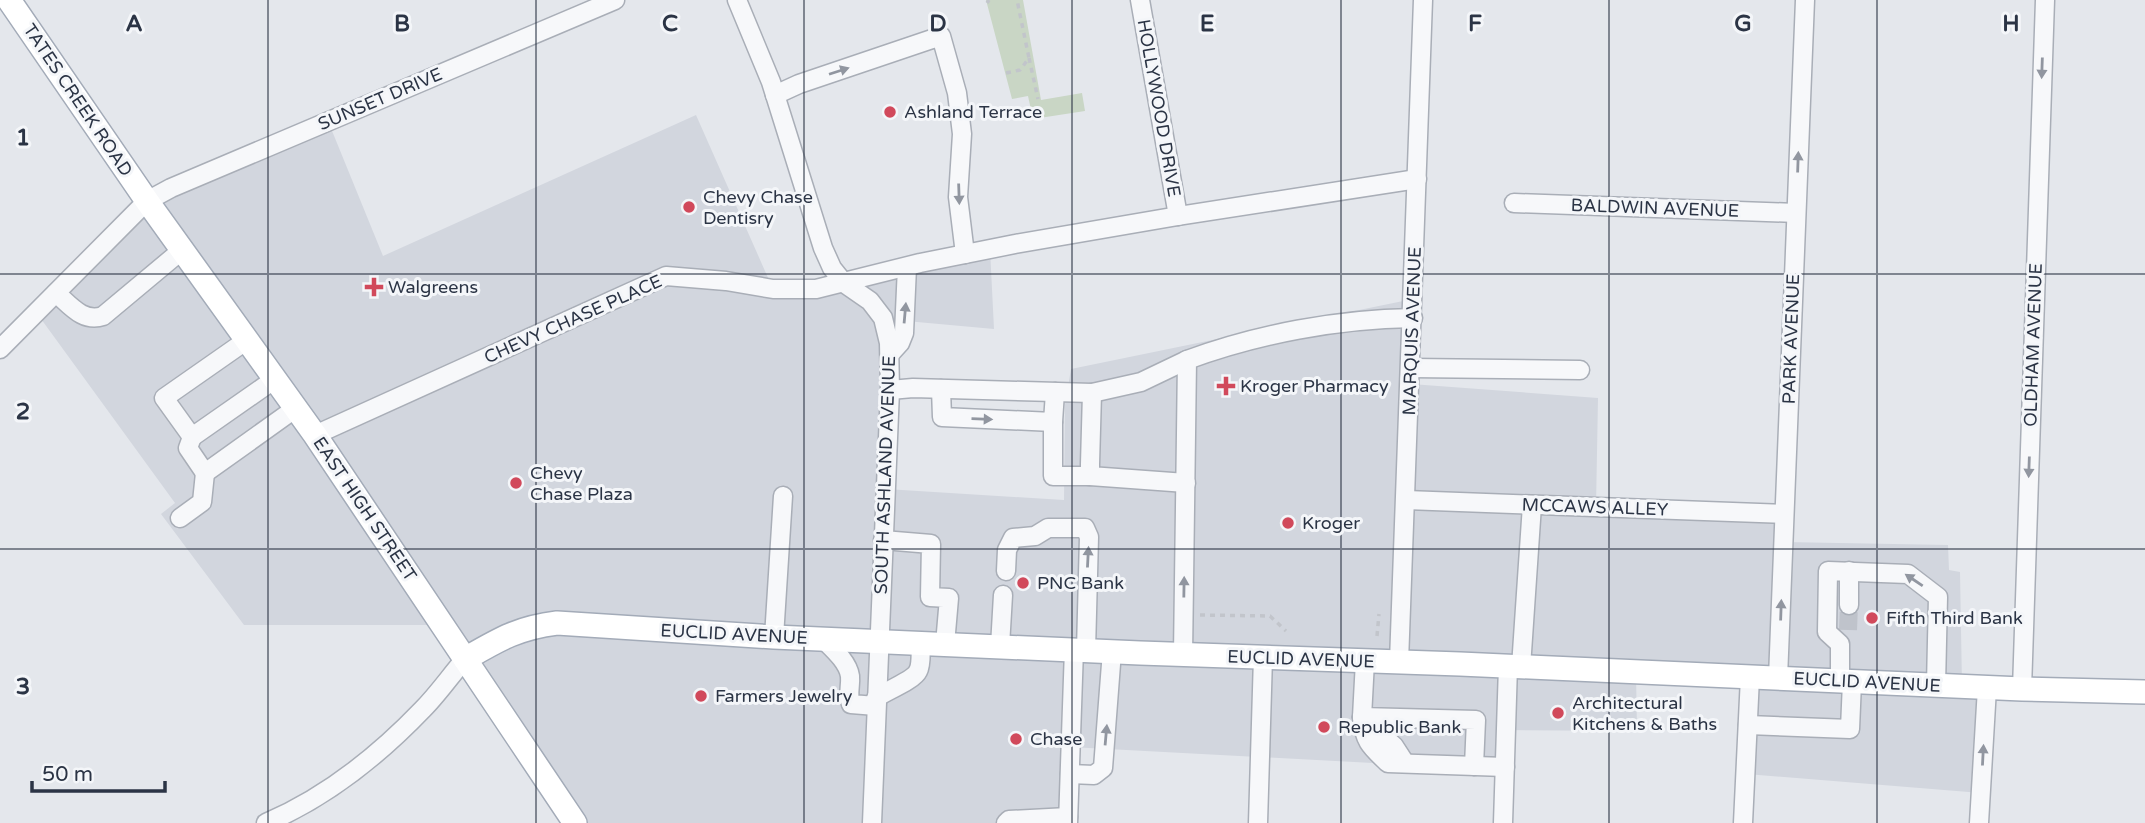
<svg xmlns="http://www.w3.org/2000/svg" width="2145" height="823" font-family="'Varela Round',sans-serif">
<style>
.built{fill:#d2d6de}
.green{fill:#c9d6c5}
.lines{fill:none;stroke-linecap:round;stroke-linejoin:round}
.minor-tunnel{stroke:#bfc3cb;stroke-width:18;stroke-dasharray:18 9;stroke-linecap:butt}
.minor-casing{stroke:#a9aeb7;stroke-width:21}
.major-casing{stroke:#a3abb8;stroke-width:26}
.path{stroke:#c2c5cb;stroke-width:3.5;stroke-dasharray:5 5;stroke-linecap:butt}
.minor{stroke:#f7f8fa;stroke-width:18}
.major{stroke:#fff;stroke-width:23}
.oneway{fill:#9196a0}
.grid{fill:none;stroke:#2b3445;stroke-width:2;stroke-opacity:0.55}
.poi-dot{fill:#d1495b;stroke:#f4f6f9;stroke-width:2.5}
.labels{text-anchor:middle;stroke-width:6;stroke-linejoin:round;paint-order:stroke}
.street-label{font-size:18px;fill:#2b3445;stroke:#f4f6f9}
.poi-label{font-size:18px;fill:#2b3445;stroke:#f4f6f9;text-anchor:start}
.grid-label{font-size:23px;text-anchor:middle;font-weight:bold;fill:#2b3445;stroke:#f4f6f9;stroke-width:6;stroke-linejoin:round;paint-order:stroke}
</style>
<rect width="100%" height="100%" fill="#e4e7ec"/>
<path class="built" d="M696 115 773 289 990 249 994 329 884 319 886 489 1064 500 1065 405 1071 369 1413 299 1411 384 1598 398 1596 507 1784 514V542L1948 545 1949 570 1960 572 1962 686 1987 688 1981 793 1746 774 1750 677 1636 673 1637 731 1507 730 1505 770 1070 747 1068 823H575L442 625H244L161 514 175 503 36 312 147 201 328 121 383 256Z"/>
<path class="green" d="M986 0H1023L1041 100 1082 93 1085 111 1033 119 1028 96 1012 99Z"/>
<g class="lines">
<path class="minor-tunnel" d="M1848 630 1849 605"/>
<g class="minor-casing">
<g id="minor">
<path d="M737 0 771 82 823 248 832 268 844 283 870 301 883 318 889 343 890 390 872 823"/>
<path d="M1140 0 1178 216"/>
<path d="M775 95 799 84 941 36 957 93 962 134 958 197 965 254"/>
<path d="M1514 203 1796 213"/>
<path d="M56 293C70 305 83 323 103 316L182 250"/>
<path d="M247 340 164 398 192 437 188 448 205 473 296 408"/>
<path d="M0 349 147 201 171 188 615 0"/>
<path d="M890 354 900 343 904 333 907 267"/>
<path d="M1411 368 1580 370"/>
<path d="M941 389 942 417 1053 422 1055 392"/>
<path d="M890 390 913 388 1092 393"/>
<path d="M1053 422V476H1090"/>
<path d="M315 435 666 276 726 281 773 289H816L920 263 1015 244 1178 216 1417 179"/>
<path d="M192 437 275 379"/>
<path d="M1186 483 1090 476V464L1092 393 1141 382 1187 360"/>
<path d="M1406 500 1784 514"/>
<path d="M180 518 202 502 205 473"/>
<path d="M883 540 931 544 930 597 949 598 945 644"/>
<path d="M1006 571 1007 550 1013 538 1035 536 1048 528H1085L1089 537 1086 650"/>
<path d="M1849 605V571"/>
<path d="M774 637 783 496"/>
<path d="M823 639C833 649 848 662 850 676 851 687 847 694 851 704L876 706"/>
<path d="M1000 646 1003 595"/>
<path d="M1183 655 1187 360C1257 334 1338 319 1413 318"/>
<path d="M1365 661 1362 717 1476 720 1474 766"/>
<path d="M1399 662 1423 0"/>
<path d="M1521 667 1532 505"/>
<path d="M1778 678 1805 0"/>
<path d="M1840 681V644L1827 632 1828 571 1908 574 1938 597 1936 685"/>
<path d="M2022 689 2045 0"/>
<path d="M876 698C886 691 914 680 918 671 922 664 920 652 921 643"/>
<path d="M1362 717C1364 742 1371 747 1388 763L1505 767"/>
<path d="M1362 717 1394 746 1405 763"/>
<path d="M1748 725 1850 729 1852 682"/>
<path d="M1070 774 1094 775 1103 768 1112 651"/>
<path d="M266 823C327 797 378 756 423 709 438 694 451 675 465 659"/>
<path d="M1006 823 1009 820 1068 817"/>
<path d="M1068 823 1074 649"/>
<path d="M1258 823 1263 657"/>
<path d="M1503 823 1508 666"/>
<path d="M1743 823 1750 677"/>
<path d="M1979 823 1987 688"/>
</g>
</g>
<g class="major-casing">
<g id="major">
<path d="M9 0 147 201 315 435 575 823"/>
<path d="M465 659C498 640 517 628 557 623L774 637 1140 653 1460 664 2022 689 2145 692"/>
</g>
</g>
<g class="path">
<path d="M987 3 989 0"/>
<path d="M1029 58 1038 99"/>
<path d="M1006 73 1020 70 1029 58 1017 0"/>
<path d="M1200 615 1270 616 1286 631"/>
<path d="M1377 636 1379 614"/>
</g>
<use href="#minor" class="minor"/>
<use href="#major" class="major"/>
</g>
<defs><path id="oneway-solid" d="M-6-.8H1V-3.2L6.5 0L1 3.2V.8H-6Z" transform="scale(1.75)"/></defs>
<g class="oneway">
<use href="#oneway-solid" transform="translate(2042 68) rotate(92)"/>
<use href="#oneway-solid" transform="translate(839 71) rotate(-18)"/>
<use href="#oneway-solid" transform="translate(1798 162) rotate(-88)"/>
<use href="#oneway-solid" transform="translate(959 194) rotate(88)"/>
<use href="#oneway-solid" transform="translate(905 313) rotate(-85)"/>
<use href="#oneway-solid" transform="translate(982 419) rotate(2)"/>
<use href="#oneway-solid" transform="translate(2029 467) rotate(92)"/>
<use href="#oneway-solid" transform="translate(1088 557) rotate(-87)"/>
<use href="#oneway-solid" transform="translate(1914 580) rotate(-146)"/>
<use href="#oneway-solid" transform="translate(1184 587) rotate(-89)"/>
<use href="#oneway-solid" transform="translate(1781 610) rotate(-88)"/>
<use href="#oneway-solid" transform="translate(1106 735) rotate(-85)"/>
<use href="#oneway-solid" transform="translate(1983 755) rotate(-87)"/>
</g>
<path class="grid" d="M268 0V823M536 0V823M804 0V823M1072 0V823M1341 0V823M1609 0V823M1877 0V823M0 274H2145M0 549H2145"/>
<g class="poi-dot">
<circle cx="890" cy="112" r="7"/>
<circle cx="689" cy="207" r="7"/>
<path d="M370.5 276.5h7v7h7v7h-7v7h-7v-7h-7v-7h7z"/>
<path d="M1222.5 375.5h7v7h7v7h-7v7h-7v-7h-7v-7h7z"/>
<circle cx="516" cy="483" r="7"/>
<circle cx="1288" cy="523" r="7"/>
<circle cx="1023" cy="583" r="7"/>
<circle cx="1872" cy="618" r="7"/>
<circle cx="701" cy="696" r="7"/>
<circle cx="1558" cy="713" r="7"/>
<circle cx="1324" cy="727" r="7"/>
<circle cx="1016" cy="739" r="7"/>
</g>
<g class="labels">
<g class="street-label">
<text transform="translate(380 99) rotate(-23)" y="6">SUNSET DRIVE</text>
<text transform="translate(78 100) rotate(56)" y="6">TATES CREEK ROAD</text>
<text transform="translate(1159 108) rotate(80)" y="6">HOLLYWOOD DRIVE</text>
<text transform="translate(1655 208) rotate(2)" y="6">BALDWIN AVENUE</text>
<text transform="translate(573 319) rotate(-24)" y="6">CHEVY CHASE PLACE</text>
<text transform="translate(1412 331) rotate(-88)" y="6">MARQUIS AVENUE</text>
<text transform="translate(1791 339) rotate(-88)" y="6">PARK AVENUE</text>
<text transform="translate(2033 345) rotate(-88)" y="6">OLDHAM AVENUE</text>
<text transform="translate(885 475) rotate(-88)" y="6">SOUTH ASHLAND AVENUE</text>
<text transform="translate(1595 507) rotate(2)" y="6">MCCAWS ALLEY</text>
<text transform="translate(365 509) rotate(56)" y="6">EAST HIGH STREET</text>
<text transform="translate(734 634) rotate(3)" y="6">EUCLID AVENUE</text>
<text transform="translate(1301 659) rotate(2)" y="6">EUCLID AVENUE</text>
<text transform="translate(1867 682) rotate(3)" y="6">EUCLID AVENUE</text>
</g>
<g class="poi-label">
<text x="904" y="118">Ashland Terrace</text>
<text x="703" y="203">Chevy Chase<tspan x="703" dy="21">Dentisry</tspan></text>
<text x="388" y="293">Walgreens</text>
<text x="1240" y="392">Kroger Pharmacy</text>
<text x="530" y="479">Chevy<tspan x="530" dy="21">Chase Plaza</tspan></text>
<text x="1302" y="529">Kroger</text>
<text x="1037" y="589">PNC Bank</text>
<text x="1886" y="624">Fifth Third Bank</text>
<text x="715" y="702">Farmers Jewelry</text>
<text x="1572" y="709">Architectural<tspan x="1572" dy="21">Kitchens &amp; Baths</tspan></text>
<text x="1338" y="733">Republic Bank</text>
<text x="1030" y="745">Chase</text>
</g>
</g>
<g class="grid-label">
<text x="134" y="31">A</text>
<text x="402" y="31">B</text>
<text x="670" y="31">C</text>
<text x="938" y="31">D</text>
<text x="1207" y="31">E</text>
<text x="1475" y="31">F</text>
<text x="1743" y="31">G</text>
<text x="2011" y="31">H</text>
<text x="23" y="145">1</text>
<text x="23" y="419">2</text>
<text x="23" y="694">3</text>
</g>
<path d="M32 781v10h133v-10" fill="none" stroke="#2b3445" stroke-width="3.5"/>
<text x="42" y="781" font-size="21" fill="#2b3445" stroke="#f4f6f9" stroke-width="5" paint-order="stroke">50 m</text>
</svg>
